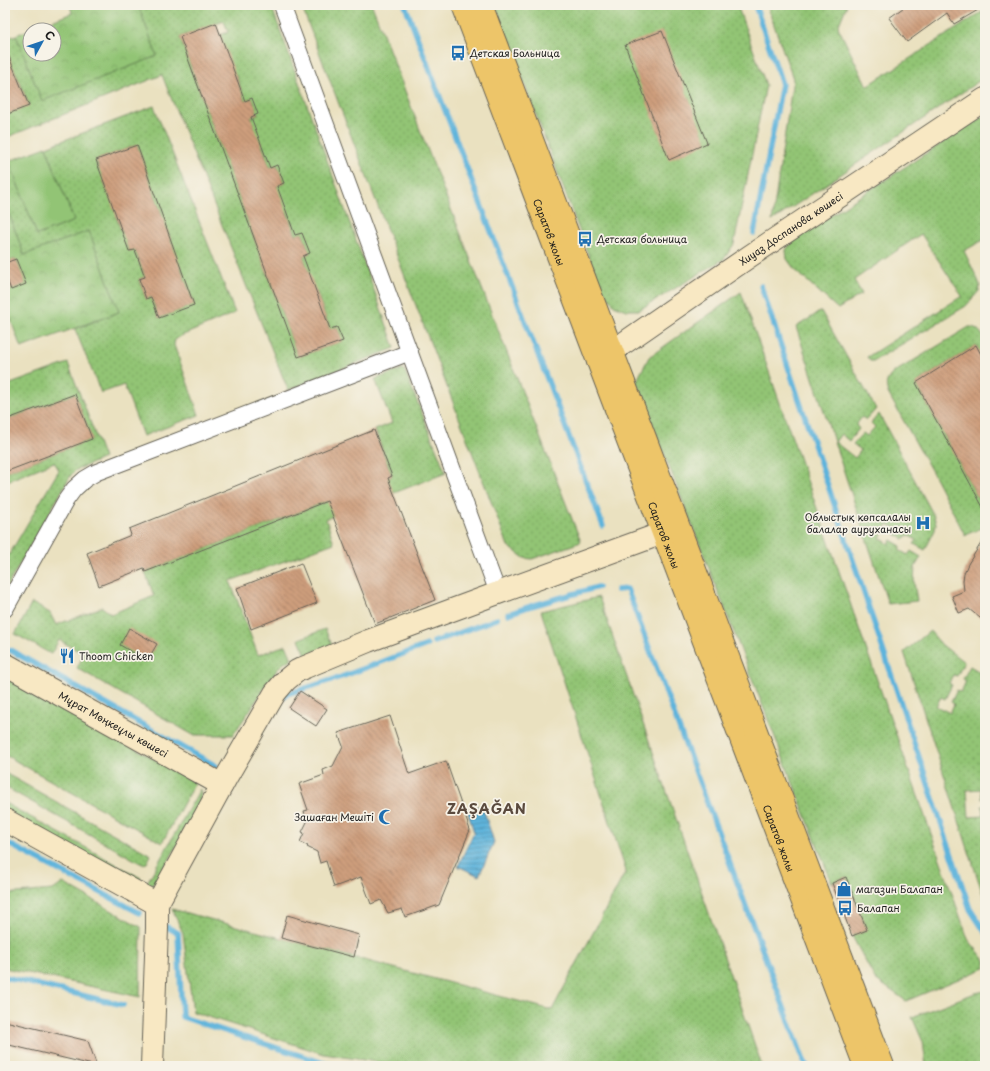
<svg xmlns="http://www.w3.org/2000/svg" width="990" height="1071" font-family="'Playpen Sans',sans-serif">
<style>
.grass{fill:url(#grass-dots);stroke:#577048;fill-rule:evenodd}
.park{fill:url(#park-crowns);stroke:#577048;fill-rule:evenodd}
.pitch{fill:#92c474;stroke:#577048}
.water{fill:url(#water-rules);stroke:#3e687c}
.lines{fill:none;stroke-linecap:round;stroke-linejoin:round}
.stream{stroke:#5fb4db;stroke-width:5.5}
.building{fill:url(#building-back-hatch)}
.street-casing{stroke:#646155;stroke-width:18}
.secondary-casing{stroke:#646155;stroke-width:24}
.primary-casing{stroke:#646155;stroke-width:24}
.street{stroke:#fff;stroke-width:16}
.secondary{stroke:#f8e8c3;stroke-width:22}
.primary{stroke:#edc569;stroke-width:22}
.labels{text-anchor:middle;stroke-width:3.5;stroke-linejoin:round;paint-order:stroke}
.poi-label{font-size:10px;fill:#1c1c1c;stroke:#f7f3e8;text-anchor:start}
.street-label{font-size:10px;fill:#1c1c1c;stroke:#f7f3e8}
.district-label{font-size:14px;font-weight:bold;letter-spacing:1px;fill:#5a4a3e;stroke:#f7f3e8}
</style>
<defs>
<pattern id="grass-dots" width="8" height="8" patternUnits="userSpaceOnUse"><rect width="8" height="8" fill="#92c474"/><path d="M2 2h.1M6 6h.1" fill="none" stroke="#7da864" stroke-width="1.8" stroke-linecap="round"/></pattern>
<pattern id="park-crowns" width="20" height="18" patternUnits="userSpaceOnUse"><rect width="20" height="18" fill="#92c474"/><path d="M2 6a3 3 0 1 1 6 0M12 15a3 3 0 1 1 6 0" fill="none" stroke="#7da864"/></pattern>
<pattern id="water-rules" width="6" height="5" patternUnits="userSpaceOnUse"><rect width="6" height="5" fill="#5fb4db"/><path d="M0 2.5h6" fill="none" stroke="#4e92b1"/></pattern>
<pattern id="building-back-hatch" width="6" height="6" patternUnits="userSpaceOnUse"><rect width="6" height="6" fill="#ce9e7d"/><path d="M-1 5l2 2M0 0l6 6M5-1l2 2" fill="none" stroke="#a68066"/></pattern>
</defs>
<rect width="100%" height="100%" fill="#f7f3e8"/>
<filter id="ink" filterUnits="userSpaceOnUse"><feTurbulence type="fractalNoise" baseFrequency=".025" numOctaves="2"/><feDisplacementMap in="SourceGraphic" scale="8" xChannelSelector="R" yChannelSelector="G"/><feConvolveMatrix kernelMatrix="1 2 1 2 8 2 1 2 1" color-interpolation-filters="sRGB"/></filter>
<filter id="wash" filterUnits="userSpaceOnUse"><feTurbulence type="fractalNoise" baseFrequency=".012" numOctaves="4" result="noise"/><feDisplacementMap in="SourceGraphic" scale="16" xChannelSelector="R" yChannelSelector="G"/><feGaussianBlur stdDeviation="0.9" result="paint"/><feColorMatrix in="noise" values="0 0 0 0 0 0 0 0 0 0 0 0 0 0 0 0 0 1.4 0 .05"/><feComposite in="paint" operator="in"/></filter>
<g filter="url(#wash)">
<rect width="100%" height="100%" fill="#eae1c0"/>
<g class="grass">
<path d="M138 5H271L395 348 288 390 162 75 5 138V115L29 105 14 69 5 72V39L16 35 42 100 157 56ZM224 21 228 32 220 35 229 78 236 75 245 101 252 98 258 114 251 117 254 124 247 126 261 143 270 168 277 165 284 183 277 186 280 214 287 212 296 235 302 233 310 253 303 256 309 273 302 276 316 291 330 329 337 327 342 341 298 357 180 37Z"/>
<path d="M301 5H372L420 130 581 542 532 559 524 558 508 546Z"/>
<path d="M495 5H737L766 85 734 244 724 259 639 310H626L614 305 600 286Z"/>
<path d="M767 5H847L838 27 867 86 985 10V77L772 221 793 79Z"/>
<path d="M154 106 235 313 181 336 175 340 174 345 199 415 143 436 124 385 101 393 75 329 119 312 89 231 24 255 5 203V162L9 161 37 235 74 221 46 147ZM137 145 174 249 168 251 180 265 194 305 159 318 151 297 146 299 139 279 145 277 135 250 129 251 126 242 128 232 122 233 116 216 121 214 115 197 110 199 104 182 105 168 99 170 96 160Z"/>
<path d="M985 115V239L964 251 978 280 980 285 979 291 966 306 877 359 873 361H870L867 357 962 296 921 234 854 280 862 294 838 309 795 270 787 259 786 250 793 240 802 234Z"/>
<path d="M741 292 968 939 985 960V968L906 1001 875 979 852 936 867 930 846 877 832 883 636 382 649 357Z"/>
<path d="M821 311 876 409 866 420 862 417 856 425 859 429 849 441 841 434 835 442 855 458 861 450 853 444 863 433 867 436 875 427 871 423 879 414 933 514 936 523 935 530 925 550 914 544 917 540 907 535 904 539 895 534 897 529 888 524 880 538 889 544 891 540 901 546 899 550 908 555 911 551 921 557 915 567 914 582 917 601 888 604 796 327Z"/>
<path d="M969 327C977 326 983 334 985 341 986 348 985 356 985 362L976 345 916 383 985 511V534L982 528 965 535 936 479 888 393C885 383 886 381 893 373Z"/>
<path d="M68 363 104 458 76 470 71 475 5 590V554L9 555 59 470 54 462 5 482V472L92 439 75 394 5 420V386Z"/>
<path d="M404 369 446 473 326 519 334 543 230 581 258 655 286 645 292 659 284 663 277 670 233 735H193L77 668 84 654 59 640 51 654 15 634 32 603 50 613 56 625 102 607 111 614 154 596 145 572 392 476 375 430 392 423 375 379Z"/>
<path d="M599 597 761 1063 760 1066H403L324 1054 193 1012 183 933 172 909 552 1010 626 871 541 611Z"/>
<path d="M325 629 332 645 306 655 299 639Z"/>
<path d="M930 631 942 645 964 662 957 676 953 675 949 683 952 685 945 699 941 697 936 706 950 713 954 704 951 702 957 690 961 692 966 681 963 679 970 666 985 675V799H982L981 789 967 790 969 817 983 816 982 806H985V901L904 652Z"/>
<path d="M5 675 195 782 162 843 5 755Z"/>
<path d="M5 773 151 855 147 863 142 864 5 787Z"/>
<path d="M200 789 201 796 199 806 160 876 153 884 144 888Z"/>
<path d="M5 803 141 878 137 885 5 811Z"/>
<path d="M63 883 141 927 140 997 5 968V894L53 890Z"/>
<path d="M985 991V1063L975 1066H926L923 1042 912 1017 975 993Z"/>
</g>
<g class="park">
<path d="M70 5H138L157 56 42 101 16 35 72 13ZM30 30H54V54H30Z"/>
<path d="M5 203 24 255 89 231 119 312 21 348 5 304V274L11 290 25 284 16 259 5 263Z"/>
</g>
<path class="pitch" d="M46 147 74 221 37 235 9 161Z"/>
<path class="water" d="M482 805 494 842 479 876 458 866 474 832 467 810Z"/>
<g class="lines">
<g class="stream">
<path d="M405 5 603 526"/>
<path d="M754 233 782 84 755 5"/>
<path d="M761 286 970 909 985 932"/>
<path d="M617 590 627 589 804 1061 807 1066"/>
<path d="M508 614 531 606 598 587"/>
<path d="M434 642 497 619"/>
<path d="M10 650 216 766"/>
<path d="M285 696 287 694 341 677 427 645"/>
<path d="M5 842 140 913"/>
<path d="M167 927 178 933 182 1017 327 1064 342 1066"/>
<path d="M5 977 123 1005"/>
</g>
</g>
<g id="blocks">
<g class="building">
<path d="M907 5H985V6L954 24 947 13 907 42 889 18Z"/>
<path d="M216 23 245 101 252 98 258 114 251 117 270 168 277 165 284 183 277 186 295 235 302 233 310 253 303 256 330 329 337 327 343 341 298 357 180 37Z"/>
<path d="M662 31 707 143 669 160 625 45Z"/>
<path d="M5 47 29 106 5 115Z"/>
<path d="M137 145 194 305 159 318 151 297 146 299 139 279 145 277 135 250 129 251 96 160Z"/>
<path d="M16 259 26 284 11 290 5 274V263Z"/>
<path d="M976 345 985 362V511L916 383Z"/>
<path d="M75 394 92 439 5 472V420Z"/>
<path d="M374 430 392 476 388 478 435 600 375 624 327 501 145 572 144 568 99 586 87 553 131 535 129 529Z"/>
<path d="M985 537V622L969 609 959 613 952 596 964 591 963 581 964 573 968 564Z"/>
<path d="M301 563 317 603 251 629 237 588Z"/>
<path d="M129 628 157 644 147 661 120 645Z"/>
<path d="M300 691 327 709 316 726 289 708Z"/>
<path d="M390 716 409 774 446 761 470 830 439 905 405 917 402 909 388 913 381 900 371 904 361 877 334 887 326 861 320 863 317 852 307 847 308 846 300 842 304 833 302 832 307 822 304 811 308 810 299 784 324 775 323 770 333 766 343 746 338 733Z"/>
<path d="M846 877 867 930 852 936 832 883Z"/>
<path d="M287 915 359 935 354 957 281 938Z"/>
<path d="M5 1021 88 1041 97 1066 5 1044Z"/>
</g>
</g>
</g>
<g filter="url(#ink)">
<use href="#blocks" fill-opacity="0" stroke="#646155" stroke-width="1"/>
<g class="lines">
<g class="street-casing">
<g id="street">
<path d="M282 5 498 593"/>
<path d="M5 609 66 500 74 489 85 479 97 472 410 352"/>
</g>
</g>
<g class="secondary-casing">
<g id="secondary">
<path id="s1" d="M598 361 750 256 985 99"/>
<path id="s2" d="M5 664 222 785"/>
<path d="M5 820 157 904"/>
<path d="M152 1066 157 928V904L227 776 275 693 286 680 297 671 303 668 368 641 498 593 663 533"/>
</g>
</g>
<g class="primary-casing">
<g id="primary">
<path id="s3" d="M463 5 865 1066"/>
<path d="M481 5 883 1066"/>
</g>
</g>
<use href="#street" class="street"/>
<use href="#secondary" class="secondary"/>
<use href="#primary" class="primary"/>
</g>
</g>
<defs>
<g id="bus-bare" transform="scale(1.2)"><path d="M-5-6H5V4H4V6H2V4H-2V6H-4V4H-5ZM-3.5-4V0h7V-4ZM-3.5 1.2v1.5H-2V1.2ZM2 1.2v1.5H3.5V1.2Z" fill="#1f6fb2" stroke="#f7f3e8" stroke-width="2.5" paint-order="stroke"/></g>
<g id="hospital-bare" transform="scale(1.2)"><path d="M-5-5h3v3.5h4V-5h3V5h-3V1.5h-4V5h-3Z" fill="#1f6fb2" stroke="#f7f3e8" stroke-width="2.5" paint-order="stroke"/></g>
<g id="restaurant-bare" transform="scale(1.2)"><path d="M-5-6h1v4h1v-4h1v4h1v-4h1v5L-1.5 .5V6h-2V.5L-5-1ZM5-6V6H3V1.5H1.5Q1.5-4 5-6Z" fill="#1f6fb2" stroke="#f7f3e8" stroke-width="2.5" paint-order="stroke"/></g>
<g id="mosque-bare" transform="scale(1.2)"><path d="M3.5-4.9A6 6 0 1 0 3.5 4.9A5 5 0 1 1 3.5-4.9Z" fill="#1f6fb2" stroke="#f7f3e8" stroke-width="2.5" paint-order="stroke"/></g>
<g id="shop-bare" transform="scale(1.2)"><path d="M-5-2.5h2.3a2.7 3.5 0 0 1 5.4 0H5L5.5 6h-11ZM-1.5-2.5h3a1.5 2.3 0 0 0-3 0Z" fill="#1f6fb2" stroke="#f7f3e8" stroke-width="2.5" paint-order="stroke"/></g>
</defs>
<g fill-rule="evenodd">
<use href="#bus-bare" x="458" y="53"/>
<use href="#bus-bare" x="585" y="239"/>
<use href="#hospital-bare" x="923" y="523"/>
<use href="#restaurant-bare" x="67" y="656"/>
<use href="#mosque-bare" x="386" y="817"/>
<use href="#shop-bare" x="844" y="889"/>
<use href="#bus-bare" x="845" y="908"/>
</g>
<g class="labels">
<g class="poi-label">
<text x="470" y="57">Детская Больница</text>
<text x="597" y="243">Детская больница</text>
<text x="911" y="521" text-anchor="end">Облыстық көпсалалы<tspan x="911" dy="12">балалар ауруханасы</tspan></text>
<text x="79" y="660">Thoom Chicken</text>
<text x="374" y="821" text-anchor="end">Зашаған Мешіті</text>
<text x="856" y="893">магазин Балапан</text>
<text x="857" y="912">Балапан</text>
</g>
<g class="street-label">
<text dy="4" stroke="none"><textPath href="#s1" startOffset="234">Хиуаз Доспанова көшесі</textPath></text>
<text dy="4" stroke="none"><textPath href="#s3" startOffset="243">Саратов жолы</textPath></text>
<text dy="4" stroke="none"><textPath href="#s3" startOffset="567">Саратов жолы</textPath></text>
<text dy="4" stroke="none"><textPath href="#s2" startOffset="124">Мұрат Мөңкеұлы көшесі</textPath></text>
<text dy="4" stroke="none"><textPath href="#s3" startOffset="891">Саратов жолы</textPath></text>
</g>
<g class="district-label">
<text x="487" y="814">ZAŞAĞAN</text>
</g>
</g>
<rect width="990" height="1071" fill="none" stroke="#f7f3e8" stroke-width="20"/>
<g transform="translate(42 42) rotate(50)"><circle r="19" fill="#f7f3e8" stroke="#9f9d96"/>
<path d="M0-3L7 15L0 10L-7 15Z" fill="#1f6fb2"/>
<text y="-6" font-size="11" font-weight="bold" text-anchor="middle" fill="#1c1c1c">С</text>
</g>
</svg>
